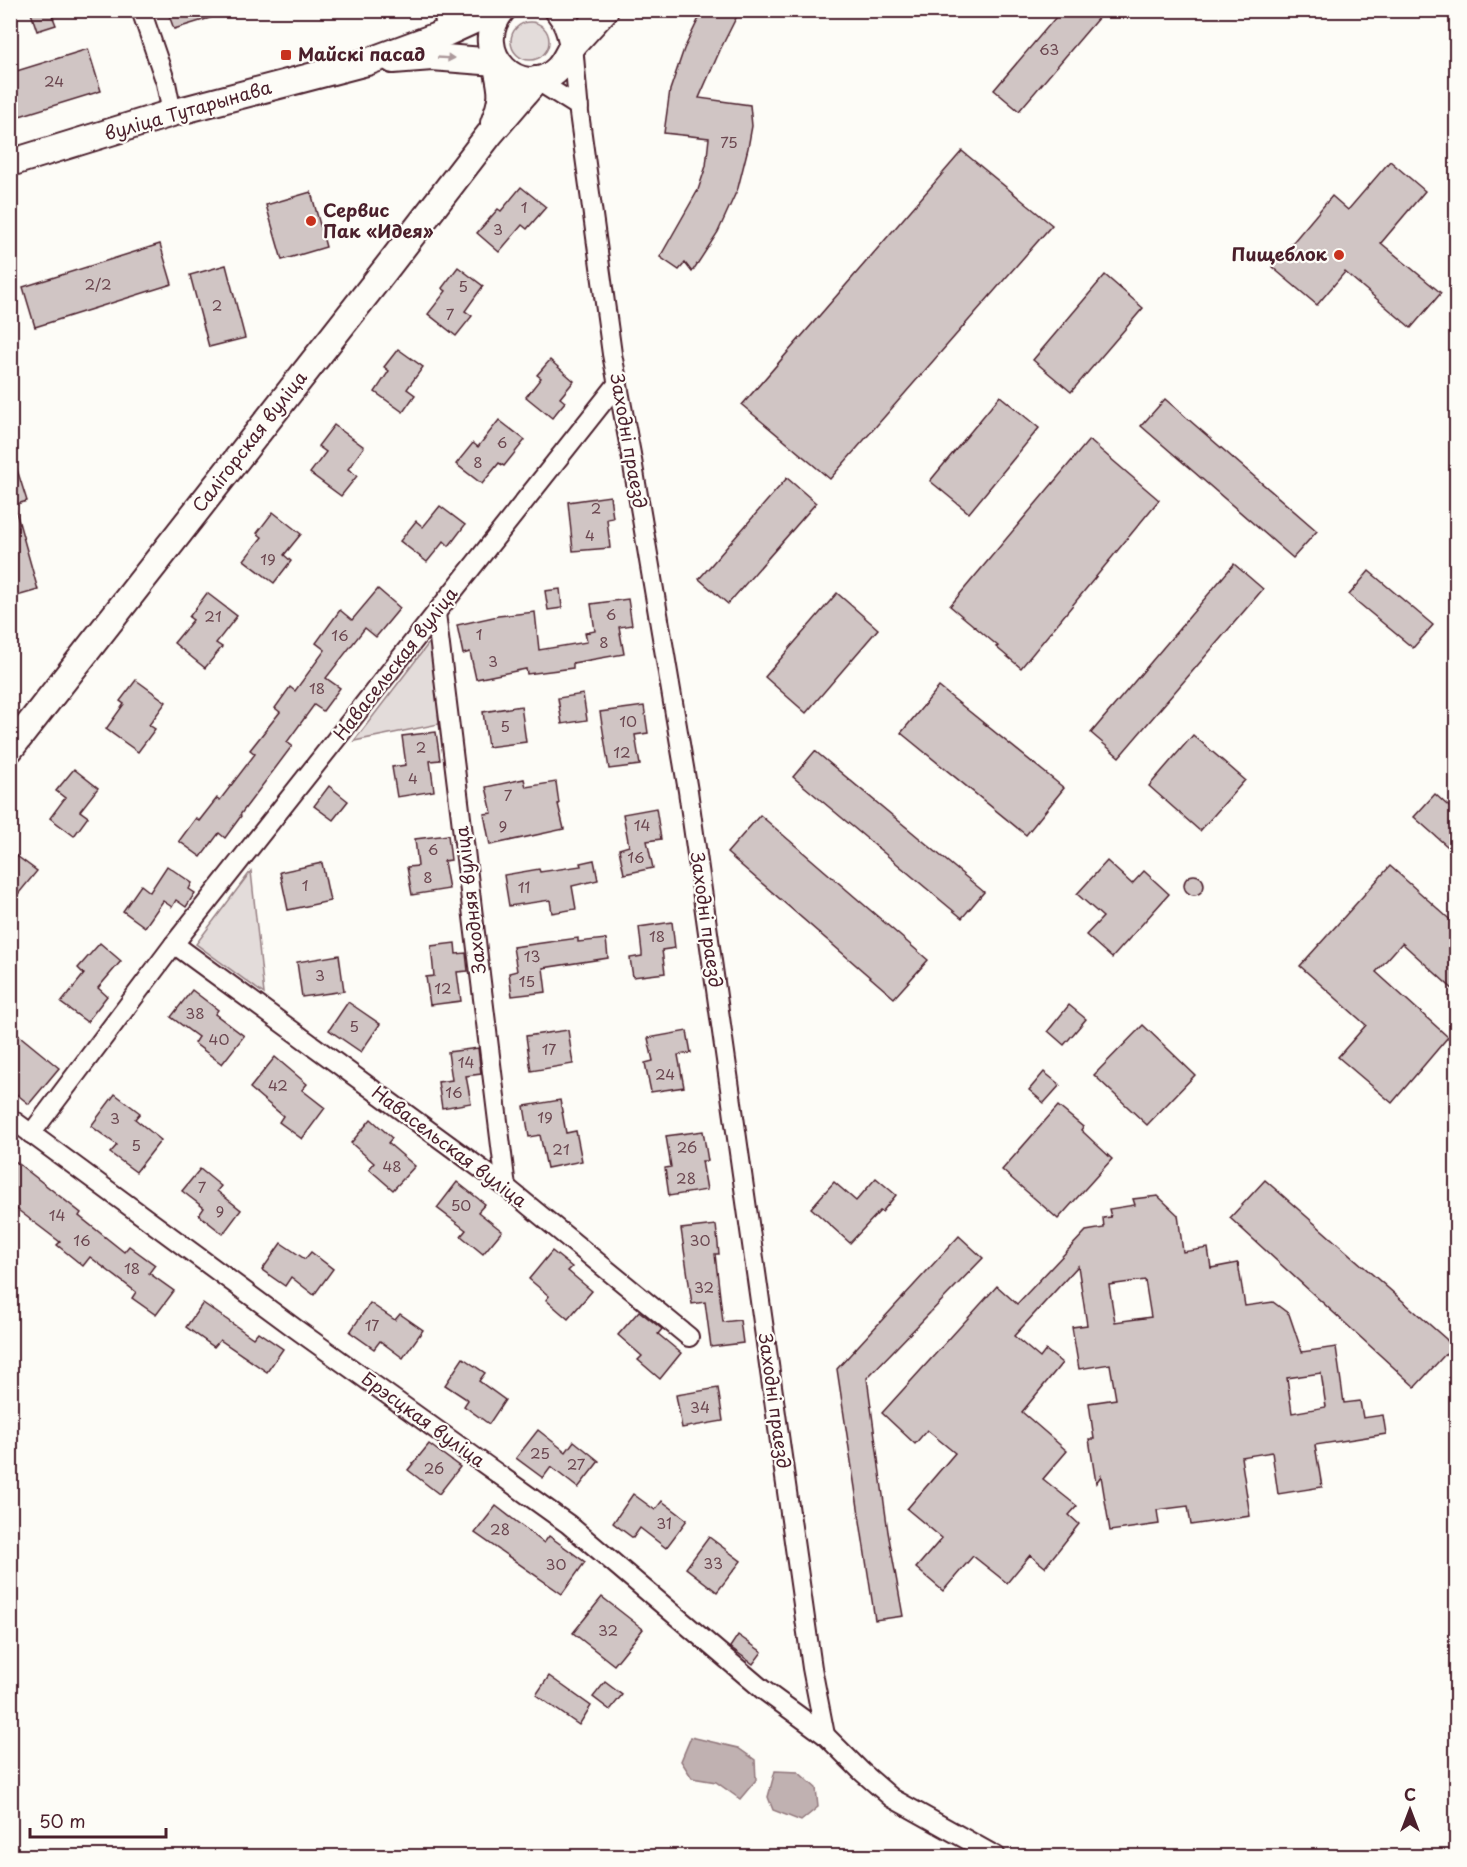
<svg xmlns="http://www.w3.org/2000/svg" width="1467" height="1867" font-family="'Playpen Sans',sans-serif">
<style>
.green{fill:#e3dcda;stroke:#967e82;stroke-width:1.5}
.water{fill:#c0b1b1;stroke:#91777b;stroke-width:1.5}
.building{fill:#d0c5c4;stroke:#4a1f2b;stroke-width:1.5;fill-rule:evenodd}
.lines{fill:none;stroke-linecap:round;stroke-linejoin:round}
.street-casing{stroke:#4a1f2b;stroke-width:22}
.secondary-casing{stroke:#4a1f2b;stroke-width:30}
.street{stroke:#fdfcf7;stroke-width:18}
.secondary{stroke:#fdfcf7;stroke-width:26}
.oneway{fill:#ac999b}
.poi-dot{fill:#c8321e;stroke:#fdfcf7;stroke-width:2}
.labels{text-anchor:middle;stroke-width:4.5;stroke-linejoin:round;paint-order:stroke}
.number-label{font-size:15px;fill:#6c4851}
.poi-label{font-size:18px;font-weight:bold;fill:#4a1f2b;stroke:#fdfcf7;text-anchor:start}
.street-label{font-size:18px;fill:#4a1f2b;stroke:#fdfcf7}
</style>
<rect width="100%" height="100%" fill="#fdfcf7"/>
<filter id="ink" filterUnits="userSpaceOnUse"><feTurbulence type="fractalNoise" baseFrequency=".0167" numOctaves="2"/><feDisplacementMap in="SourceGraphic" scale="12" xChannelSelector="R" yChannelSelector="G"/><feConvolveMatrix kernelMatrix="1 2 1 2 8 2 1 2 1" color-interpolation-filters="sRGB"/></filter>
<g filter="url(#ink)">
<g class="green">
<circle cx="530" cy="41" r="19"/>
<path d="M432 639 444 723 354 741Z"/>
<path d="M251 871 264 994 196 944Z"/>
</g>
<g class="water">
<path d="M691 1737 738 1748 755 1760 756 1780 740 1799 716 1782 692 1778 681 1761Z"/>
<path d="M775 1771 798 1772 816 1788 818 1807 801 1821 773 1810 768 1797Z"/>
</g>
<g class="building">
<path d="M30 10H50L56 25 37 31Z"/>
<path d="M167 10H223V14L174 29Z"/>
<path d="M703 10H740L721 48 699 98 750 105 752 126 748 148 738 188 718 232 692 272 685 263 679 270 660 257 698 190 706 166 709 138 664 133 670 90 684 49Z"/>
<path d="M1062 10H1105L1019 111 994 90Z"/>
<path d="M88 49 101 91 10 119V73Z"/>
<path d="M962 151 1052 225 830 479 742 405Z"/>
<path d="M1390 161 1425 191 1381 243 1441 293 1411 328 1345 272 1317 305 1272 267 1332 196 1348 210Z"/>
<path d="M521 187 546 207 527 229 522 225 499 252 477 233 498 209 501 211Z"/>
<path d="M311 192 326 247 282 260 266 205Z"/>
<path d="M160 244 172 284 35 327 23 287Z"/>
<path d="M226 265 245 338 209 347 190 275Z"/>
<path d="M458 267 483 286 465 311 472 316 456 336 428 314 446 291 442 288Z"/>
<path d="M1105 275 1143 308 1071 392 1033 360Z"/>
<path d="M398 349 423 367 407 389 415 395 403 412 375 392 389 371 384 367Z"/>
<path d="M550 360 574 381 560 398 565 402 552 418 526 397 541 378 537 375Z"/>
<path d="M1000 396 1039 428 969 513 930 481Z"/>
<path d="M1165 399 1317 531 1293 558 1141 426Z"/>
<path d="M499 420 525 440 504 466 499 463 482 484 456 464 473 443 478 447Z"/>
<path d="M334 425 364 447 348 469 357 476 341 496 310 473 326 452 318 446Z"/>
<path d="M1089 440 1159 500 1021 668 996 647 998 646 950 606Z"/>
<path d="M10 460H14L27 501 10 506Z"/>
<path d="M787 478 816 503 728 604 699 579Z"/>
<path d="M610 496 613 518 607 519 610 548 573 551 568 502Z"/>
<path d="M440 506 465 525 449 546 444 541 427 562 400 541 416 521 423 527Z"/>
<path d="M15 508 38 590 10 598V509Z"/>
<path d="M273 512 301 534 284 555 291 561 274 583 244 560 262 537 257 533Z"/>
<path d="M1234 564 1263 589 1119 757 1091 733Z"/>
<path d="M1369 571 1433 625 1413 648 1349 595Z"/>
<path d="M378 589 400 608 376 637 365 628 326 678 340 688 323 711 314 705 287 742 292 746 240 815 241 816 225 838 219 833 201 857 179 841 196 818 199 821 217 798 220 800 255 754 250 750 280 712 275 708 290 687 295 691 325 650 316 643 340 610 352 620Z"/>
<path d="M560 589 562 608 548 610 545 591Z"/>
<path d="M207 593 237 616 216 643 222 647 205 668 174 643 193 620 189 617Z"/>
<path d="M837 593 878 629 806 713 765 677Z"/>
<path d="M628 599 632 625 619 627 624 654 573 663V668L527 674 526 669 476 679 470 652 463 654 457 625 498 616 535 612 539 650 587 642 585 633 595 631 591 604Z"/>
<path d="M136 680 166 702 149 725 155 729 138 752 106 729 124 704 120 701Z"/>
<path d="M939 687 1064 788 1026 835 901 733Z"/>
<path d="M583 694 587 720 562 724 558 698Z"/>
<path d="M521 706 526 742 488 747 483 712Z"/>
<path d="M644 706 648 733 635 735 640 765 609 769 600 712Z"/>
<path d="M436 732 440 760 430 761 434 791 397 797 392 767 406 765 402 736Z"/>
<path d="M1193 735 1245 780 1200 831 1149 786Z"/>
<path d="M815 751 984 892 962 918 793 777Z"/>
<path d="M74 769 98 788 80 811 88 817 74 836 50 818 65 798 56 791Z"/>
<path d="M524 779 526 787 556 782 559 804H558L564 829 490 845 484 814 492 813 486 787Z"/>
<path d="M329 786 348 801 333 820 314 806Z"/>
<path d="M1435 794 1456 813V838L1448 847 1414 817Z"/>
<path d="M656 808 661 839 647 841 653 868 624 874 619 849 629 846 623 814Z"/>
<path d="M760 815 928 960 894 998 727 853Z"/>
<path d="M448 835 451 860 444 861 449 889 412 895 407 867 418 866 415 839Z"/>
<path d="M10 851 37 871 10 904Z"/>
<path d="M594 860 598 880 572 886 576 909 552 913 550 900 509 906 504 875 539 869 540 872 581 866 580 863Z"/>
<path d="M1107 861 1132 884 1144 871 1169 894 1112 958 1086 935 1103 917 1077 894Z"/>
<path d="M322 863 330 901 288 910 280 872Z"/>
<path d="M167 866 192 883 189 889 195 893 186 907 176 900 172 907 163 901 145 927 123 911 141 885 150 892Z"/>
<path d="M1390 866 1456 925V992L1402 943 1376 972 1448 1037 1392 1103 1338 1057 1366 1025 1300 966Z"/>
<circle cx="1194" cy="885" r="10"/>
<path d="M672 922 675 948 662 950 665 973 633 977 630 958 642 956V953L639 927Z"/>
<path d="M578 938V942L606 939 608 958 543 968 546 992 512 996 509 973 517 971 513 947Z"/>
<path d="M100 943 121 961 98 988 107 996 87 1022 61 1003 84 974 78 968Z"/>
<path d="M455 943 456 954 466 953 468 971 457 972 461 1001 430 1005 426 977 434 976 431 946Z"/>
<path d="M339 955 344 991 302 997 297 962Z"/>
<path d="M192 990 218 1010 215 1014 244 1036 222 1064 194 1043 198 1037 171 1017Z"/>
<path d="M348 1002 380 1024 361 1052 329 1030Z"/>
<path d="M1069 1005 1086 1019 1064 1045 1048 1031Z"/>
<path d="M1143 1025 1195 1075 1147 1125 1094 1075Z"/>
<path d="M10 1028 59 1068 29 1104 10 1089Z"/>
<path d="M568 1030 573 1064 531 1071 526 1036Z"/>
<path d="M687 1031 691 1053 678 1055 684 1087 651 1092 645 1063 653 1061 648 1038Z"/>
<path d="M478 1048 481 1074 466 1076 471 1103 442 1108 438 1082 452 1080 448 1052Z"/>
<path d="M275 1057 307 1084 302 1090 325 1108 302 1139 279 1122 283 1116 250 1088Z"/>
<path d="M1044 1072 1060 1085 1044 1103 1029 1090Z"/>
<path d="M115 1094 140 1113 135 1119 161 1140 136 1172 110 1153 117 1145 91 1126Z"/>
<path d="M560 1100 566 1133 576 1131 582 1161 547 1168 540 1135 529 1137 524 1106Z"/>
<path d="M1058 1106 1083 1127 1081 1130 1112 1159 1058 1219 1002 1170Z"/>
<path d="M371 1119 392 1138 388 1143 415 1166 393 1190 369 1169 374 1163 351 1143Z"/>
<path d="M703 1131 708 1161H702L707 1190 669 1196 665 1168 671 1167 666 1136Z"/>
<path d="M10 1157 81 1213 79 1216 124 1252 129 1246 155 1265 149 1273 174 1291 156 1315 132 1298 136 1292 90 1257 83 1266 57 1245 60 1242 10 1204Z"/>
<path d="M200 1169 221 1186 217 1191 241 1210 223 1234 199 1215 204 1208 182 1191Z"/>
<path d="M876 1178 896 1195 882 1212 880 1211 850 1243 811 1208 834 1182 856 1201Z"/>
<path d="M1265 1180 1446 1339 1452 1347 1415 1387 1230 1218Z"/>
<path d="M457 1182 485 1204 478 1212 502 1231 483 1254 461 1236 466 1230 437 1208Z"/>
<path d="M1158 1196 1178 1215 1183 1252 1208 1248 1211 1268 1238 1263 1245 1306 1273 1302 1289 1314 1302 1352 1336 1347 1344 1403 1360 1401 1363 1418 1383 1415 1386 1434 1315 1445 1322 1487 1278 1494 1272 1452 1241 1457 1250 1516 1191 1525 1188 1506 1157 1510 1159 1524 1110 1531 1101 1476 1096 1483 1089 1439H1094L1089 1403 1116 1399 1110 1364 1079 1369 1072 1327 1087 1325 1078 1266 1014 1336 1040 1358 1046 1350 1062 1363 1022 1412 1067 1451 1043 1479 1077 1506 1069 1515 1079 1524 1045 1567 1030 1555 1007 1583 973 1556 943 1591 916 1568 942 1538 907 1509 955 1453 927 1430 915 1444 882 1413 997 1286 1017 1304 1086 1231 1104 1228 1103 1218 1111 1217 1109 1209 1135 1205 1133 1199ZM1145 1280 1151 1317 1115 1322 1109 1285ZM1321 1373 1326 1407 1292 1413 1287 1378Z"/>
<path d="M716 1225 719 1254H715L723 1322 740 1320 743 1343 711 1347 705 1302 692 1304 681 1229Z"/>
<path d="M959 1236 983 1258 867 1378 888 1532 903 1616 875 1620 837 1369Z"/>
<path d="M281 1243 305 1259 311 1252 333 1269 314 1295 291 1277 285 1286 262 1270Z"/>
<path d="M552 1251 572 1267 568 1271 592 1291 568 1319 546 1300 549 1296 529 1279Z"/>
<path d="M203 1303 253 1338 258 1332 283 1349 267 1372 220 1340 214 1347 186 1327Z"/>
<path d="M370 1303 395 1320 400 1314 423 1330 403 1358 380 1341 374 1349 350 1332Z"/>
<path d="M639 1311 662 1329 658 1334 681 1353 660 1379 638 1360 642 1356 618 1335Z"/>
<path d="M463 1358 485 1373 479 1381 505 1400 489 1424 464 1406 468 1400 445 1385Z"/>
<path d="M718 1388 723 1421 682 1428 676 1395Z"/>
<path d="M538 1430 566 1452 574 1441 599 1461 578 1488 551 1467 543 1478 516 1458Z"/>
<path d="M429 1444 460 1467 439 1494 408 1470Z"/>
<path d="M633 1494 655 1510 662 1501 687 1520 666 1548 640 1528 633 1538 613 1523Z"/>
<path d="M496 1506 544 1543 549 1536 585 1562 562 1594 475 1533Z"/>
<path d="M709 1537 741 1561 717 1592 686 1568Z"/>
<path d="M602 1597 643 1629 614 1665 573 1633Z"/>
<path d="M738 1635 762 1652 753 1664 730 1647Z"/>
<path d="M549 1676 591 1706 579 1725 536 1695Z"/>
<path d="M605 1682 622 1695 610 1710 593 1697Z"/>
</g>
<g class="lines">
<g class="street-casing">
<g id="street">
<path d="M141 10 166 83 172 113"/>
<path d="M442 10 448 32"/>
<path d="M573 45 579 113 612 354 631 454 688 791 772 1386 812 1668 825 1735"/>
<path d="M536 80 579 107"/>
<path d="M436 613 506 1187"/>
<path d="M174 944 506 1187 689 1337"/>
<path d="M10 1118 296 1329 568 1524 762 1689 825 1735 862 1772 892 1798 996 1856"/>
<path d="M31 1134 174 944 618 383"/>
</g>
</g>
<g class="secondary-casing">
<g id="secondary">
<path d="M502 10C467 52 522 105 558 69 565 62 568 53 573 45 570 32 567 21 558 10"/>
<path d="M573 45 605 10"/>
<path d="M393 60 432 57 496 62C502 91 505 95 494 123"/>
<path d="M10 163 172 113 367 62 448 32 496 10"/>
<path d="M10 749 389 265 489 135 536 80"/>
</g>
</g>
<use href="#street" class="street"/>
<use href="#secondary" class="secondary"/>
</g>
<defs><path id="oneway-solid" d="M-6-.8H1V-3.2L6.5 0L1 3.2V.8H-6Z" transform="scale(1.5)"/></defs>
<use class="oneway" href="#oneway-solid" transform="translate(446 58) rotate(3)"/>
</g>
<g class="poi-dot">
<rect x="280" y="49" width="12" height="12" rx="3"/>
<circle cx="311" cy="221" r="6"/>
<circle cx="1339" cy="255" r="6"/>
</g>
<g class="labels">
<g class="number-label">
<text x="1049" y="55">63</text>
<text x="54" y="87">24</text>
<text x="729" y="148">75</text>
<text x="524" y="213">1</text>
<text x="498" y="235">3</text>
<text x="98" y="290">2/2</text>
<text x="463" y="292">5</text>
<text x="217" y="311">2</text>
<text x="450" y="320">7</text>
<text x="502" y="448">6</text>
<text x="478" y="468">8</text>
<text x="596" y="514">2</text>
<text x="590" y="541">4</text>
<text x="268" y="565">19</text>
<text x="611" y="620">6</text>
<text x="213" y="622">21</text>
<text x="479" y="640">1</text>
<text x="340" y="641">16</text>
<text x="604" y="648">8</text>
<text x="493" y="667">3</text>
<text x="317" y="694">18</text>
<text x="628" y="727">10</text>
<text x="505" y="732">5</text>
<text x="421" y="753">2</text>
<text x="622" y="758">12</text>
<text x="413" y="784">4</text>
<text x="508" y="801">7</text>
<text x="642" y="831">14</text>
<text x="503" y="832">9</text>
<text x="433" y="855">6</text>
<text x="636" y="863">16</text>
<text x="428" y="883">8</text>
<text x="305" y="891">1</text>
<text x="524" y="893">11</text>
<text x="657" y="942">18</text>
<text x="532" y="962">13</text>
<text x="320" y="981">3</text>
<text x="527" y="987">15</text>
<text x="443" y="994">12</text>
<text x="195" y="1019">38</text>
<text x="354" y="1032">5</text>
<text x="219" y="1045">40</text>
<text x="549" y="1055">17</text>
<text x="466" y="1068">14</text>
<text x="665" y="1080">24</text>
<text x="278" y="1091">42</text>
<text x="454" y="1098">16</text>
<text x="545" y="1123">19</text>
<text x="115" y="1124">3</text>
<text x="136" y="1151">5</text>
<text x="687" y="1153">26</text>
<text x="561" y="1155">21</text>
<text x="392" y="1172">48</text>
<text x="686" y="1184">28</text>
<text x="202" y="1193">7</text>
<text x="461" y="1211">50</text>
<text x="220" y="1217">9</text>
<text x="57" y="1221">14</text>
<text x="82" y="1246">16</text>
<text x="700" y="1246">30</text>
<text x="132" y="1274">18</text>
<text x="704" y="1293">32</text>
<text x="372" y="1331">17</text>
<text x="700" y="1413">34</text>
<text x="540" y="1459">25</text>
<text x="576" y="1470">27</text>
<text x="434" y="1474">26</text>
<text x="664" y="1529">31</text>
<text x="500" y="1535">28</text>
<text x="713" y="1569">33</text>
<text x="556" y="1570">30</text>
<text x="608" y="1636">32</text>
</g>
<g class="poi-label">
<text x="298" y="61">Майскі пасад</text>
<text x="323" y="217">Сервис<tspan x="323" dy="21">Пак «Идея»</tspan></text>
<text x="1327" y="261" text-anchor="end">Пищеблок</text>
</g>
<g class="street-label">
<text transform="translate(188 111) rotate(-16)" y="6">вуліца Тутарынава</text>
<text transform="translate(628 441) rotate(80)" y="6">Заходні праезд</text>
<text transform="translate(250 442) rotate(-52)" y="6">Салігорская вуліца</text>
<text transform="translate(396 664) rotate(-52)" y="6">Навасельская вуліца</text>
<text transform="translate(471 900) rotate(-97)" y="6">Заходняя вуліца</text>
<text transform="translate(706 920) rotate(82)" y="6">Заходні праезд</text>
<text transform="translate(449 1147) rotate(37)" y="6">Навасельская вуліца</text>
<text transform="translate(774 1401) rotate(82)" y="6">Заходні праезд</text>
<text transform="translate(423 1420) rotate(36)" y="6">Брэсцкая вуліца</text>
</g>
</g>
<rect width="1467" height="1867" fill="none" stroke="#fdfcf7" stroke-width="36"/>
<rect x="18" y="18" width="1431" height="1831" fill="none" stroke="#4a1f2b" stroke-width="2" filter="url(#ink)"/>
<g transform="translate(1410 1810)" stroke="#fdfcf7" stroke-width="4.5" paint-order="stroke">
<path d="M0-4.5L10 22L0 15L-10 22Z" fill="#4a1f2b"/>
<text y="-9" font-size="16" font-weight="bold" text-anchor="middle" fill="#4a1f2b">С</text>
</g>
<path d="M30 1828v9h136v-9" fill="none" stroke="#4a1f2b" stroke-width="3"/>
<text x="39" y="1828" font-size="18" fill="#4a1f2b" stroke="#fdfcf7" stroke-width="4.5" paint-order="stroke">50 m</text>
</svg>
